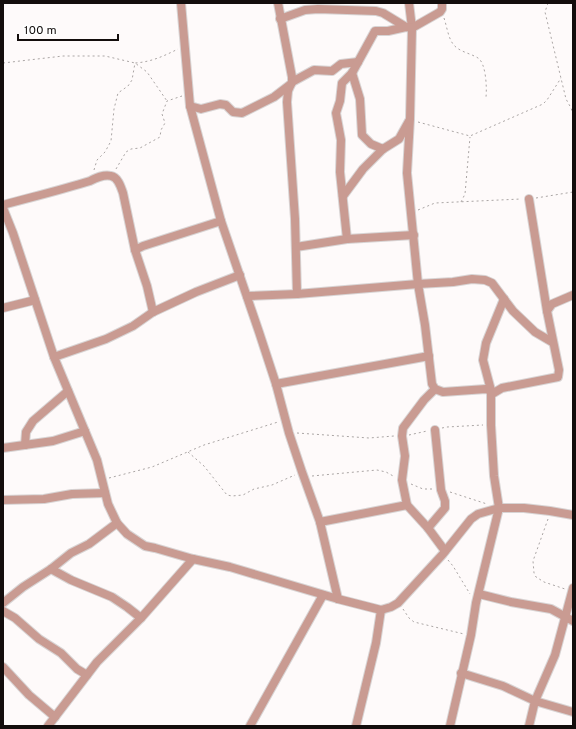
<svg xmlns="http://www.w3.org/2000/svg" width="576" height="729" font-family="Overpass,sans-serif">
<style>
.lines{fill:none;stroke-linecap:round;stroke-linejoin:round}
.street-casing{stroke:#d8d4d4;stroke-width:10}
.path{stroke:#aaa5a4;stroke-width:1;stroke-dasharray:2 3;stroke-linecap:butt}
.street{stroke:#c99b92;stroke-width:8}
</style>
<rect width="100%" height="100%" fill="#fefafa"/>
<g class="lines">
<g class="street-casing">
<g id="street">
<path d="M181 3 190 106 221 221 259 332 276 384 289 433 302 472 320 522 338 599"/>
<path d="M278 3 292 77V82L288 91 287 102 295 219 297 294"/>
<path d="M409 3 412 28 410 119 407 173 418 284 425 325 432 384 435 389 443 392 486 389H488L492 394H491V425L494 476 499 508 476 603 471 635 450 726"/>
<path d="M280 19 305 10 318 9 376 11 383 13 406 27"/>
<path d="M352 73 360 99 362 135 371 144 383 149"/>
<path d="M292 82 314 70 332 71 341 64 358 62"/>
<path d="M190 106 201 109 220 104 226 105 233 112 242 113 274 97 291 84"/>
<path d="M343 196 363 169 383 149 399 139 409 121"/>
<path d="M529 199 547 311"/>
<path d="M3 205C32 197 61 190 90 181 96 178 104 174 111 176 118 177 121 187 123 193L135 250 147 286 153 312"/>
<path d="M3 208 13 233 54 357 97 460 108 504 117 523 127 534 145 546 155 548 193 559 230 567 338 599 381 610 391 607 398 603 443 554 471 519 478 514 499 508H524L550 511 573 515"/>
<path d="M347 239 340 172 341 140 336 113 340 101 342 83 352 73 375 31H388L406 27 412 28 440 12 442 9V3"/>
<path d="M296 247 347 239 414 235"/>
<path d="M135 250 143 246 221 221"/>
<path d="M247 296 297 294 418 284 453 282 472 279 485 280 492 283 513 311 535 332 552 342"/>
<path d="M504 299 486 343 483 360 492 394 502 388 558 377 559 370 547 311 552 304 573 295"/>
<path d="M3 308 35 300"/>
<path d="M54 357 106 339 133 326 153 312 196 292 240 275"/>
<path d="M276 384 429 356"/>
<path d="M435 389 424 400 403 428 402 436 405 456 402 480 407 505 428 528 445 551"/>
<path d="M25 445 26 432 33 421 68 391"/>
<path d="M3 448 53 441 85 431"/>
<path d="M3 500 44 499 72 494 105 493"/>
<path d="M320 522 407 505"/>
<path d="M428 528 445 508V501L441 490 435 430"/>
<path d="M51 569 71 580 112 597 127 607 141 618"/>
<path d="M479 594 511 602 551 609 573 621"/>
<path d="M3 603 23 587 51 569 71 553 89 544 117 523"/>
<path d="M3 611 15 618 39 639 61 653 77 669 87 675"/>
<path d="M3 667 29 695 55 717"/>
<path d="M461 673 503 686 535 701 573 712"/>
<path d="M48 726 97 662 141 618 193 559"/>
<path d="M250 726 323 595"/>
<path d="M356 726 376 643 381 610"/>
<path d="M529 726 535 701 555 655 573 588"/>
</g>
</g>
<g class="path">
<path d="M548 3 545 12 566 99 571 108 573 114"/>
<path d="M444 18C447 27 448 37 453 44 459 52 470 53 478 58 486 63 487 88 486 97"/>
<path d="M3 63 63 56H105L135 63 147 72 167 101"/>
<path d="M418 122 470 136 543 104 547 100 561 78"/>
<path d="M116 169 126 152 131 149 140 148 160 137 161 130 165 123 162 114 167 101 182 96"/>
<path d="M94 170 97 160 105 152 111 141 114 109 118 93 128 86 132 80 135 63C151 62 164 56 178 49"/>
<path d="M536 198 573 192"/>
<path d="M461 202 465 194 470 137"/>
<path d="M418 210 435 203 521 199"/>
<path d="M442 428 447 427 483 425"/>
<path d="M297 433 369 438 394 436"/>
<path d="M409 435 427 431"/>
<path d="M188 452 204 466 227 495 232 496 243 495 254 489 272 485 295 475"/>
<path d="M312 476 377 470 386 472 395 477"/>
<path d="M109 478 152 467 204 445 278 422"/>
<path d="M411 484 423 489H433"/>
<path d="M450 492 487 504"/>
<path d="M548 519 533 561 534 573 536 577 544 582 565 589"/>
<path d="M448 560 453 566 470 594"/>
<path d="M403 609 409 618 414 622 464 634"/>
</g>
<use href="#street" class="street"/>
</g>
<rect width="576" height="729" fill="none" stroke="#130d0c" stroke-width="8"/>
<path d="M18 34v6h100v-6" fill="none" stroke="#130d0c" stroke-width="2"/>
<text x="24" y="34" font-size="12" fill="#130d0c" stroke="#ffffff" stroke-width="3" paint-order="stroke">100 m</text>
</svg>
